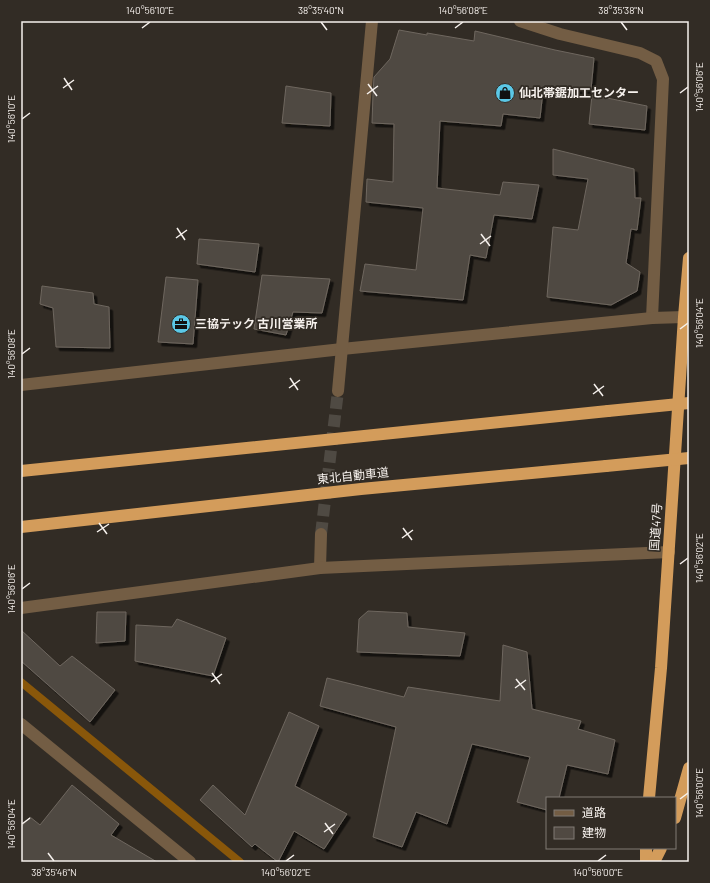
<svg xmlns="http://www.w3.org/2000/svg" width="710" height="883" font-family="Barlow,'Noto Sans JP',sans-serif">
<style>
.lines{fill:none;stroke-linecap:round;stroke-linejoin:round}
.stream{stroke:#89570a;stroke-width:8}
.building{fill:#504942;stroke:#6e675f;filter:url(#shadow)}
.minor-tunnel{stroke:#4f4a43;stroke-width:12;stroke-dasharray:12 6;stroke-linecap:butt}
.minor{stroke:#735d44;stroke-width:12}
.highway{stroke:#d39c5b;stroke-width:12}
.highway-bridge{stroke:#d39c5b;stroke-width:12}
.ticks{fill:none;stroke:#f6f1ed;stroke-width:1.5}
.labels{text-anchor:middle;stroke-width:3.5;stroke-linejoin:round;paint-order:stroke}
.poi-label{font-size:12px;font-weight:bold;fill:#f6f1ed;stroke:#322c25;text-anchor:start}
.street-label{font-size:12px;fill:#f6f1ed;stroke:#322c25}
.neatline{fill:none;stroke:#f6f1ed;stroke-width:1.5}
.ticks-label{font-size:10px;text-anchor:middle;fill:#f6f1ed}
</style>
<defs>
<filter id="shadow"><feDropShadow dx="3.5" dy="3.5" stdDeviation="0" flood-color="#0009"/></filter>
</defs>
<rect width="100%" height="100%" fill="#322c25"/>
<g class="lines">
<path class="stream" d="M21 682 240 862"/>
</g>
<g class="building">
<path d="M399 30 427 35V33L474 41 475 31 555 50 594 58 591 90 543 91 540 118 503 114 501 126 440 121 437 188 500 195 503 182 539 185 532 219 494 215 486 258 470 255 463 300 360 291 365 264 416 270 423 208 366 202 367 179 393 182 394 124 372 123 373 94 374 77 390 59Z"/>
<path d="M286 86 331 93 330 126 282 123Z"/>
<path d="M592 95 647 106 645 130 589 124Z"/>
<path d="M553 149 634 169 635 198H641L637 230 631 229 626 263 640 272 637 291 611 305 547 297 553 227 578 230 588 179 553 175Z"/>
<path d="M199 239 259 244 255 272 197 264Z"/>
<path d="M262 275 330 279 322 313 293 312 286 335 254 329Z"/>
<path d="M166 277 198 280 193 344 158 342Z"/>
<path d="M42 286 93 293 94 304 109 307 110 348 56 347 53 308 40 304Z"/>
<path d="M368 611 407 613 408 627 465 633 460 656 357 652 359 619Z"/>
<path d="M97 612H126L125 641 96 643Z"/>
<path d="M177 619 226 638 213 676 135 661 136 625 172 627Z"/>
<path d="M21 630 60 666 72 656 115 690 90 722 21 661Z"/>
<path d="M503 645 527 652 532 709 581 721 578 729 615 740 608 774 567 765 559 798H547V810L517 802 530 757 472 744 447 824 416 812 402 847 373 837 396 727 320 706 327 678 404 697 408 687 500 701Z"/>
<path d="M289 712 319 726 295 786 347 814 324 849 294 831 278 862 255 844 252 847 200 800 213 785 245 815Z"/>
<path d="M72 785 119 824 111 835 157 862H21V827L30 817 40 825Z"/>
</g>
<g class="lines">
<path class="minor-tunnel" d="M321 534 338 391"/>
<g class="minor">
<path d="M520 21 560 34 640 53 656 61 663 79 652 318"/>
<path d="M21 385 342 349 652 318 684 317"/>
<path d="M338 391 372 21"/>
<path d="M320 568 321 534"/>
<path d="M21 608 320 568 669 552"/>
<path d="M21 724 190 862"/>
</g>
<g class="highway">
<path d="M21 471 608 411"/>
<path d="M21 527 361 489 606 466"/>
<path d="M649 798 661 668 684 317 689 258"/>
<path d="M675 818 689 768"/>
<path d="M646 848V862"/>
<path d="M654 862 661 848"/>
</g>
<g class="highway-bridge">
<path d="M608 411 689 403"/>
<path d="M606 466 689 458"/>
</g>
</g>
<path class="ticks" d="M321 22 327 30M621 22 627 30M142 28 150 22M455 28 463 22M64 78 72 90M368 84 377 96M63 88 74 80M680 93 688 87M367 94 378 86M22 119 30 113M177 228 185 240M481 234 490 246M176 238 187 230M480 244 491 236M680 329 688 323M22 354 30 348M290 378 298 390M594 384 603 396M289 388 300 380M593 394 604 386M99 523 107 534M403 528 412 540M97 532 109 524M402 538 413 530M680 564 688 558M22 589 30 583M212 673 220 684M516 679 525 690M211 682 222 674M515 688 526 680M680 799 688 793M325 823 333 834M22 824 30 818M324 832 335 824M48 853 54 861M286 861 294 855M598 861 606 855"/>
<defs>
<g id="shop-disc" transform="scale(1)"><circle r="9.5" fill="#5bc8e7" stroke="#322c25"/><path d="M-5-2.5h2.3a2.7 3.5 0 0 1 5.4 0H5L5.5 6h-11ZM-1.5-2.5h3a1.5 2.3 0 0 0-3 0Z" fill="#111"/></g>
<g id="office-disc" transform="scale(1)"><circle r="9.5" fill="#5bc8e7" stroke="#322c25"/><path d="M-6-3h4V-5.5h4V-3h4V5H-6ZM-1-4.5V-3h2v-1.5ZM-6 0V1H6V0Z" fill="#111"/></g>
</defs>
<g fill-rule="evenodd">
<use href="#shop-disc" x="505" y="93"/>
<use href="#office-disc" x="181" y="324"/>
</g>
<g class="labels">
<g class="poi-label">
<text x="519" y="97">仙北帯鋸加工センター</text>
<text x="195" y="328">三協テック 古川営業所</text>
</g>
<g class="street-label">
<text transform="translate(353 476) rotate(-6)" y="4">東北自動車道</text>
<text transform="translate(656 527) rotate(-86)" y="4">国道47号</text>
</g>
</g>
<rect width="710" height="883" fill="none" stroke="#322c25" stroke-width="44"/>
<rect x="546" y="797" width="130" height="52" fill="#322c25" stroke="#807b75"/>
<rect x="554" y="810" width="20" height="6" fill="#735d44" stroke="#807b75"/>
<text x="582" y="817" font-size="12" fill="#f6f1ed">道路</text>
<rect x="554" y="827" width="20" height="12" fill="#504942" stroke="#807b75"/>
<text x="582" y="837" font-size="12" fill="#f6f1ed">建物</text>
<rect x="22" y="22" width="666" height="839" class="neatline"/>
<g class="ticks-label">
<text x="150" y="14">140°56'10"E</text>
<text x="321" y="14">38°35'40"N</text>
<text x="463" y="14">140°56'08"E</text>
<text x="621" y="14">38°35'38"N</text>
<text transform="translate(699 87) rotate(-90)" y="4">140°56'06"E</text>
<text transform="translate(11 119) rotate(-90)" y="4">140°56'10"E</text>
<text transform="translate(699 323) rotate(-90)" y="4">140°56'04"E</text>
<text transform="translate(11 354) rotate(-90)" y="4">140°56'08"E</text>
<text transform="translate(699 558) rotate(-90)" y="4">140°56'02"E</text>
<text transform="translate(11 589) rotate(-90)" y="4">140°56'06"E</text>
<text transform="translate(699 793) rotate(-90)" y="4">140°56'00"E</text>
<text transform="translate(11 824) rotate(-90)" y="4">140°56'04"E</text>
<text x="54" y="876">38°35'46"N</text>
<text x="286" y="876">140°56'02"E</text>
<text x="598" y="876">140°56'00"E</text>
</g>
</svg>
